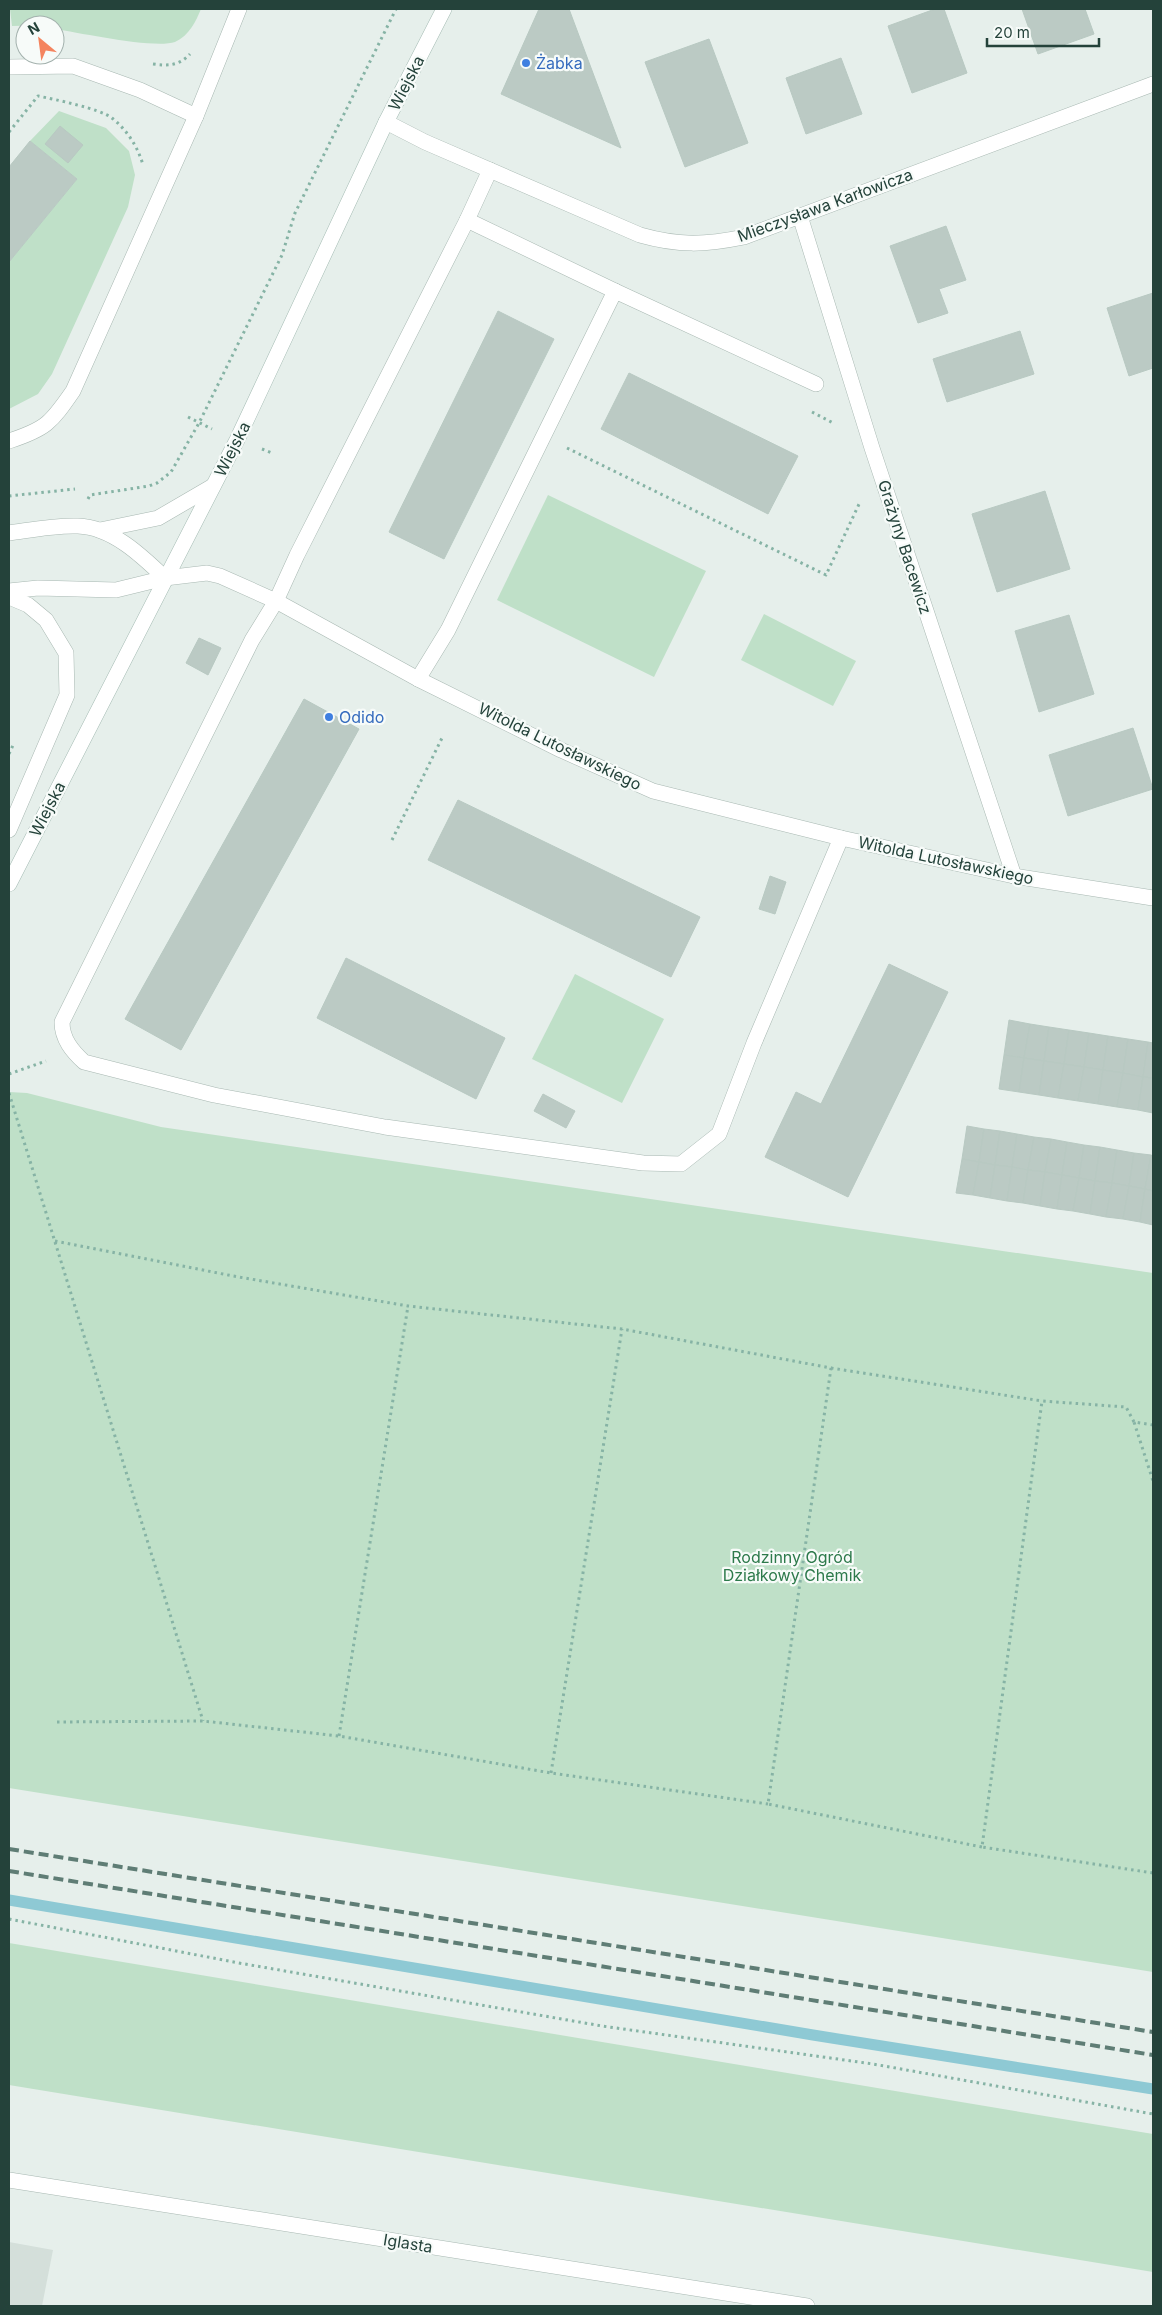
<svg xmlns="http://www.w3.org/2000/svg" width="1162" height="2315" font-family="Inter,sans-serif">
<style>
.built{fill:#d4dfda}
.green{fill:#bfe0c8}
.lines{fill:none;stroke-linecap:round;stroke-linejoin:round}
.stream{stroke:#8ec9d4;stroke-width:11}
.building{fill:#bbcac4;stroke:#b8c9c2}
.service-casing{stroke:#a8b8b2;stroke-width:16}
.minor-casing{stroke:#a8b8b2;stroke-width:16}
.secondary-casing{stroke:#a4bbb3;stroke-width:16}
.path{stroke:#86b3a5;stroke-width:3;stroke-dasharray:2.5 4;stroke-linecap:butt}
.service{stroke:#fff;stroke-width:15}
.minor{stroke:#fff;stroke-width:15}
.secondary{stroke:#fff;stroke-width:15}
.rail{stroke:#5f7d75;stroke-width:4;stroke-dasharray:10 5;stroke-linecap:butt}
.shop-dot{fill:#3f7fe0;stroke:#f7fbf9;stroke-width:2}
.labels{text-anchor:middle;stroke-width:4.5;stroke-linejoin:round;paint-order:stroke}
.shop-label{font-size:16px;fill:#366cbe;stroke:#f7fbf9;text-anchor:start}
.street-label{font-size:16px;fill:#24423a;stroke:#f7fbf9}
.park-label{font-size:16px;fill:#2d7a4b;stroke:#f7fbf9}
</style>
<rect width="100%" height="100%" fill="#e6efeb"/>
<path class="built" d="M9 2242 53 2250 42 2306H9Z"/>
<g class="green">
<path d="M10 9H201C196 21 189 36 175 42 154 49 81 33 55 29V25L12 26Z"/>
<path d="M59 111 106 128 129 151 135 175 128 207 52 374 38 394 9 409V262L77 179 30 141Z"/>
<path d="M548 495 706 571 654 677 497 600Z"/>
<path d="M764 614 856 661 833 706 741 660Z"/>
<path d="M575 974 664 1019 622 1103 532 1059Z"/>
<path d="M9 1092 27 1093 161 1127 1153 1273V1972L9 1788Z"/>
<path d="M9 1943 1153 2134V2272L9 2085Z"/>
</g>
<g class="lines">
<path class="stream" d="M9 1900 813 2035 1153 2089"/>
</g>
<g class="building">
<path d="M539 9H569L621 148 501 94Z"/>
<path d="M935 9H944L967 73 912 93 888 26Z"/>
<path d="M1022 9H1085L1094 34 1038 54Z"/>
<path d="M709 39 748 143 685 167 645 62Z"/>
<path d="M841 58 862 114 806 134 786 78Z"/>
<path d="M60 126 83 145 68 163 45 144Z"/>
<path d="M30 141 77 179 9 262V167Z"/>
<path d="M946 226 966 280 939 289 948 313 918 323 890 246Z"/>
<path d="M1153 293V368L1129 376 1107 308Z"/>
<path d="M498 311 554 339 444 559 389 532Z"/>
<path d="M1020 331 1034 374 947 402 933 359Z"/>
<path d="M629 373 798 456 768 514 601 429Z"/>
<path d="M1045 491 1070 569 997 592 972 514Z"/>
<path d="M1069 615 1094 694 1039 712 1015 631Z"/>
<path d="M199 638 221 648 208 675 186 663Z"/>
<path d="M304 699 359 729 181 1050 125 1019Z"/>
<path d="M1133 728 1153 789 1068 816 1049 755Z"/>
<path d="M458 800 700 917 671 977 428 860Z"/>
<path d="M770 876 786 882 775 914 759 909Z"/>
<path d="M346 958 505 1038 476 1099 317 1018Z"/>
<path d="M889 964 948 992 848 1197 765 1157 796 1092 821 1104Z"/>
<path d="M1009 1020 1030 1024 1024 1058 1004 1055Z"/>
<path d="M1030 1024 1049 1027 1044 1061 1024 1058Z"/>
<path d="M1049 1027 1069 1030 1064 1064 1044 1061Z"/>
<path d="M1069 1030 1089 1033 1084 1067 1064 1064Z"/>
<path d="M1089 1033 1108 1036 1103 1070 1084 1067Z"/>
<path d="M1108 1036 1128 1039 1123 1073 1103 1070Z"/>
<path d="M1128 1039 1148 1042 1143 1077 1123 1073Z"/>
<path d="M1148 1042 1153 1043V1078L1143 1077Z"/>
<path d="M1004 1055 1024 1058 1019 1092 999 1089Z"/>
<path d="M1024 1058 1044 1061 1039 1095 1019 1092Z"/>
<path d="M1044 1061 1064 1064 1058 1098 1039 1095Z"/>
<path d="M1064 1064 1084 1067 1078 1101 1058 1098Z"/>
<path d="M1084 1067 1103 1070 1098 1104 1078 1101Z"/>
<path d="M1103 1070 1123 1073 1117 1107 1098 1104Z"/>
<path d="M1123 1073 1143 1077 1138 1110 1117 1107Z"/>
<path d="M1143 1077 1153 1078V1113L1138 1110Z"/>
<path d="M543 1094 575 1111 566 1128 534 1111Z"/>
<path d="M967 1126 984 1129 979 1162 962 1159Z"/>
<path d="M984 1129 1000 1131 995 1165 979 1162Z"/>
<path d="M1000 1131 1017 1134 1012 1167 995 1165Z"/>
<path d="M1017 1134 1034 1137 1028 1170 1012 1167Z"/>
<path d="M1034 1137 1051 1139 1045 1172 1028 1170Z"/>
<path d="M1051 1139 1067 1142 1062 1175 1045 1172Z"/>
<path d="M1067 1142 1084 1145 1079 1178 1062 1175Z"/>
<path d="M1084 1145 1100 1147 1095 1181 1079 1178Z"/>
<path d="M1100 1147 1117 1150 1112 1183 1095 1181Z"/>
<path d="M1117 1150 1134 1153 1129 1186 1112 1183Z"/>
<path d="M1134 1153 1151 1155 1145 1189 1129 1186Z"/>
<path d="M1151 1155 1153 1156V1191L1145 1189Z"/>
<path d="M962 1159 979 1162 973 1195 956 1193Z"/>
<path d="M979 1162 995 1165 990 1198 973 1195Z"/>
<path d="M995 1165 1012 1167 1007 1201 990 1198Z"/>
<path d="M1012 1167 1028 1170 1023 1203 1007 1201Z"/>
<path d="M1028 1170 1045 1172 1040 1206 1023 1203Z"/>
<path d="M1045 1172 1062 1175 1057 1209 1040 1206Z"/>
<path d="M1062 1175 1079 1178 1073 1211 1057 1209Z"/>
<path d="M1079 1178 1095 1181 1090 1214 1073 1211Z"/>
<path d="M1095 1181 1112 1183 1106 1217 1090 1214Z"/>
<path d="M1112 1183 1129 1186 1123 1219 1106 1217Z"/>
<path d="M1129 1186 1145 1189 1140 1222 1123 1219Z"/>
<path d="M1145 1189 1153 1191V1225L1140 1222Z"/>
</g>
<g class="lines">
<g class="service-casing">
<g id="service">
<path d="M467 220 615 291"/>
<path d="M418 679 448 630 615 291 816 384"/>
<path d="M9 2180 807 2306"/>
</g>
</g>
<g class="minor-casing">
<g id="minor">
<path d="M9 67 73 66 140 90 196 116"/>
<path d="M386 122 425 142 640 235C679 246 705 245 744 237L1153 84"/>
<path d="M490 170 467 220 297 555 276 601 252 640 62 1022C62 1039 72 1051 84 1062L214 1095 385 1127 643 1163 681 1164 719 1134 754 1043 841 838"/>
<path d="M800 216 872 448 1014 876"/>
<path d="M9 441C46 429 51 423 73 391L196 116 239 9"/>
<path d="M100 530 158 518 213 486"/>
<path d="M9 533C31 530 55 525 78 526 112 527 142 556 165 578"/>
<path d="M9 591 38 588 116 590 165 578 207 573 220 576 276 601 418 679 561 750 653 791 841 838 1014 876 1153 898"/>
<path d="M9 597 28 605 46 620 66 653 67 695 9 830"/>
</g>
</g>
<g class="secondary-casing">
<path id="secondary" d="M9 884 237 440 386 122 444 9"/>
</g>
<g class="path">
<path d="M153 64C168 66 179 66 190 54"/>
<path d="M9 132 38 96C53 99 101 109 112 118 127 130 138 147 143 165"/>
<path d="M812 412 835 424"/>
<path d="M188 417 212 429"/>
<path d="M567 448 826 575 860 502"/>
<path d="M262 449 272 453"/>
<path d="M9 496 75 489"/>
<path d="M88 499 90 495 149 486 157 483 171 472 199 423 282 255 295 213 396 9"/>
<path d="M9 754 14 743"/>
<path d="M392 840 442 738"/>
<path d="M9 1074 46 1061"/>
<path d="M9 1093 203 1721"/>
<path d="M55 1241 233 1276 408 1306 622 1329 831 1368 768 1804 982 1847"/>
<path d="M831 1368 1042 1401"/>
<path d="M1134 1422 1126 1407 1042 1401 982 1847 1153 1873"/>
<path d="M1153 1425 1134 1422 1153 1481"/>
<path d="M57 1722 203 1721 339 1736 551 1773 768 1804"/>
<path d="M339 1736 408 1306"/>
<path d="M551 1773 622 1329"/>
<path d="M9 1919 239 1963 602 2026 873 2064 1153 2114"/>
</g>
<use href="#service" class="service"/>
<use href="#minor" class="minor"/>
<use href="#secondary" class="secondary"/>
<g class="rail">
<path d="M9 1849 1153 2032"/>
<path d="M9 1871 1153 2055"/>
</g>
</g>
<g class="shop-dot">
<circle cx="526" cy="63" r="5"/>
<circle cx="329" cy="717" r="5"/>
</g>
<g class="labels">
<g class="shop-label">
<text x="536" y="69">Żabka</text>
<text x="339" y="723">Odido</text>
</g>
<g class="street-label">
<text transform="translate(406 83) rotate(-63)" y="6">Wiejska</text>
<text transform="translate(825 205) rotate(-20)" y="6">Mieczysława Karłowicza</text>
<text transform="translate(232 449) rotate(-63)" y="6">Wiejska</text>
<text transform="translate(905 547) rotate(72)" y="6">Grażyny Bacewicz</text>
<text transform="translate(560 746) rotate(26)" y="6">Witolda Lutosławskiego</text>
<text transform="translate(47 809) rotate(-63)" y="6">Wiejska</text>
<text transform="translate(946 860) rotate(12)" y="6">Witolda Lutosławskiego</text>
<text transform="translate(408 2243) rotate(9)" y="6">Iglasta</text>
</g>
<g class="park-label">
<text x="792" y="1563">Rodzinny Ogród<tspan x="792" dy="18">Działkowy Chemik</tspan></text>
</g>
</g>
<rect width="1162" height="2315" fill="none" stroke="#24423a" stroke-width="20"/>
<g transform="translate(40 40) rotate(331)"><circle r="24" fill="#f7fbf9" stroke="#a3b1ad"/>
<path d="M0-4L9 19L0 12L-9 19Z" fill="#f4845f"/>
<text y="-8" font-size="14" font-weight="bold" text-anchor="middle" fill="#24423a">N</text>
</g>
<path d="M987 38v8h112v-8" fill="none" stroke="#24423a" stroke-width="2.5"/>
<text x="994" y="38" font-size="15" fill="#24423a" stroke="#f7fbf9" stroke-width="4" paint-order="stroke">20 m</text>
</svg>
